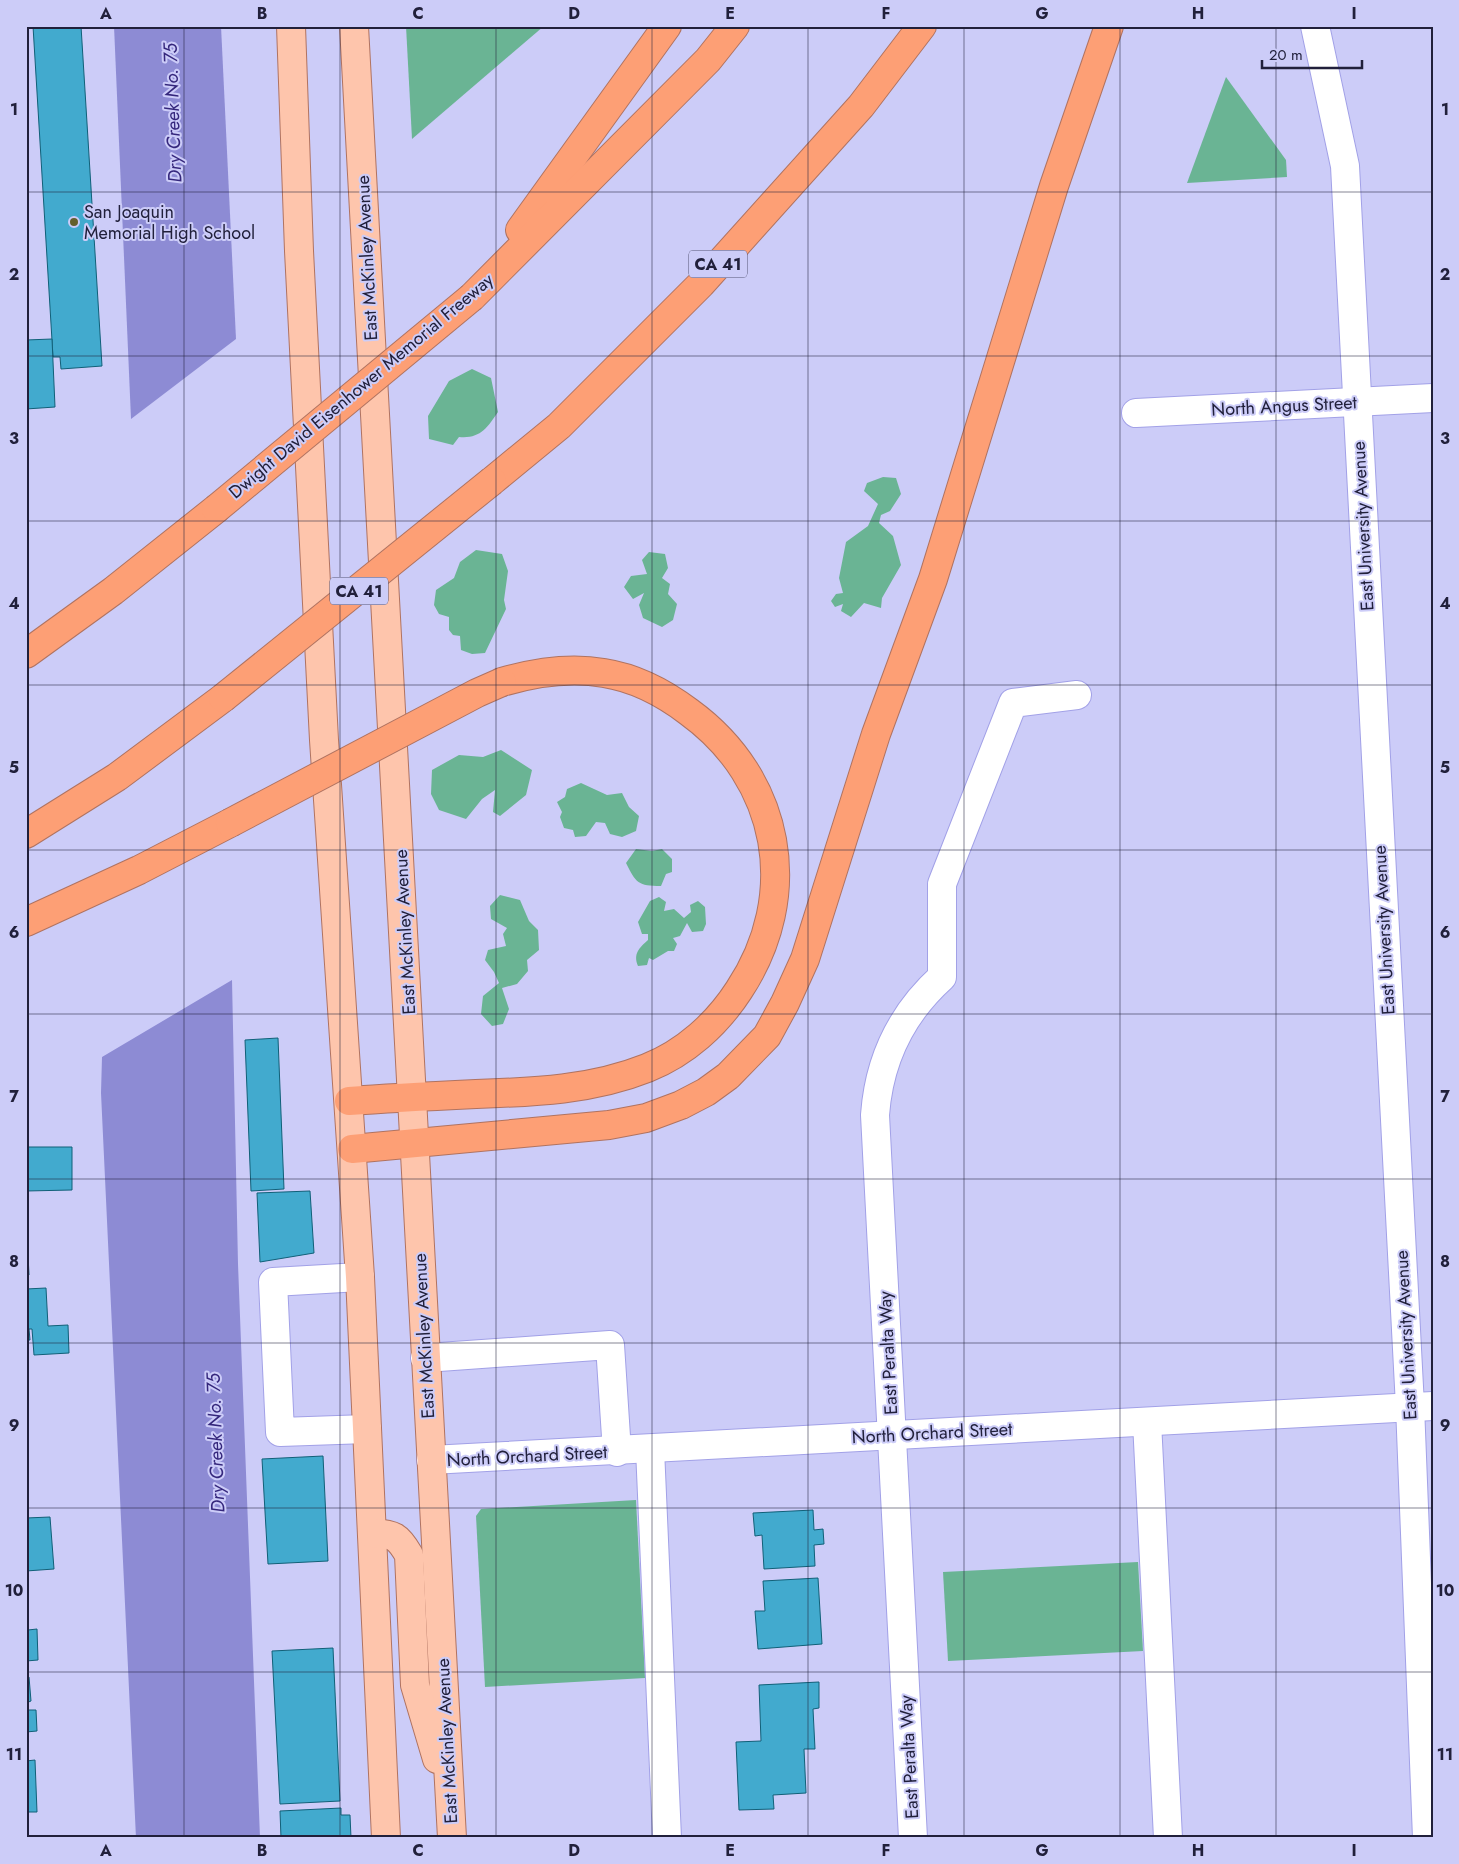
<svg xmlns="http://www.w3.org/2000/svg" width="1459" height="1864" font-family="Jost,sans-serif">
<style>
.green{fill:#6ab494}
.water{fill:#8d8bd4}
.building{fill:#42aace;stroke:#116078}
.lines{fill:none;stroke-linecap:round;stroke-linejoin:round}
.minor-casing{stroke:#a2a1e7;stroke-width:30}
.major-casing{stroke:#b07361;stroke-width:30}
.highway-casing{stroke:#b07361;stroke-width:30}
.minor{stroke:#fff;stroke-width:28}
.major{stroke:#fec5ac;stroke-width:28}
.highway{stroke:#fd9f75;stroke-width:28}
.highway-bridge-casing{stroke:#b07361;stroke-width:30;stroke-linecap:butt}
.highway-bridge{stroke:#fd9f75;stroke-width:28}
.grid{fill:none;stroke:#21203b;stroke-width:1;stroke-opacity:0.55}
.poi-dot{fill:#645f2c;stroke:#ccccf8;stroke-width:2}
.labels{text-anchor:middle;stroke-width:4;stroke-linejoin:round;paint-order:stroke}
.shield{fill:#ccccf8;stroke:#545474;stroke-width:1}
.shield-label{font-size:16px;font-weight:bold;fill:#21203b}
.poi-label{font-size:18px;fill:#21203b;stroke:#ccccf8;text-anchor:start}
.street-label{font-size:18px;fill:#21203b;stroke:#ccccf8}
.water-label{font-size:19px;font-style:italic;fill:#35277c;stroke:#ccccf8}
.neatline{fill:none;stroke:#21203b;stroke-width:2}
.grid-label{font-size:16px;text-anchor:middle;font-weight:bold;fill:#21203b}
</style>
<rect width="100%" height="100%" fill="#ccccf8"/>
<g class="green">
<path d="M406 26H544L412 139Z"/>
<path d="M1226 77 1286 160 1287 177 1187 183Z"/>
<path d="M472 369 491 378 498 412C487 428 480 439 459 437L453 445 429 439 428 416 449 381Z"/>
<path d="M883 477 896 478 901 494 890 511 881 515 879 523 893 536 901 565 882 598 881 608 864 603 851 617 841 611 843 604 835 607 831 601 836 594 843 593 839 578 846 542 868 526 878 504 864 491 867 483Z"/>
<path d="M476 550 502 554 508 571 504 600 506 609 485 653 472 654 461 650 460 636 453 635 449 630V617L439 614 434 605 436 590 454 578 460 562Z"/>
<path d="M649 552 665 554 668 568 662 578 670 584 668 594 677 604 673 620 662 627 643 618 639 605 644 593 633 599 624 587 631 576 647 574 642 560Z"/>
<path d="M501 750 532 770 526 795 500 816 493 812 495 790 482 799 466 819 439 810 431 794 432 770 459 755 483 757Z"/>
<path d="M581 783 607 795 622 793 629 807 639 816 636 831 622 837 610 834 605 823 596 822 586 836 575 837 573 830 564 828 560 817 562 812 557 802 565 797 567 789Z"/>
<path d="M636 849 652 851 662 849 672 859V872L666 874 661 886C638 886 636 883 626 863Z"/>
<path d="M500 895 520 900 529 921 538 930 539 950 527 960 528 971 517 984 502 988 509 1009 503 1024 492 1026 481 1014 483 996 499 983 494 972 485 960 488 950 506 946 503 934 507 928 491 919 490 906Z"/>
<path d="M659 897 666 902 664 911 674 909 684 918 691 912 690 905 698 901 705 907 706 924 703 931 692 932 687 923 680 936 673 938 677 944 674 951H668L653 960 649 958 647 965 638 966C633 954 639 948 648 940V934H642L638 922 650 901Z"/>
<path d="M636 1500 645 1678 485 1687 476 1516 481 1509Z"/>
<path d="M1138 1562 1143 1651 948 1661 943 1572Z"/>
</g>
<g class="water">
<path d="M114 26H221L236 339 131 419Z"/>
<path d="M232 980 238 1264 260 1838H136L101 1093 102 1057Z"/>
</g>
<g class="building">
<path d="M33 26H81L102 366 61 369 60 357H53Z"/>
<path d="M52 339 55 407 26 409V340Z"/>
<path d="M278 1038 284 1189 251 1191 245 1040Z"/>
<path d="M26 1147H72V1190L26 1191Z"/>
<path d="M310 1191 314 1253 260 1262 257 1193Z"/>
<path d="M26 1215 29 1275H26Z"/>
<path d="M46 1288 48 1326 68 1325 69 1353 34 1355 32 1329H29L30 1340H26V1289Z"/>
<path d="M323 1456 328 1561 268 1564 262 1459Z"/>
<path d="M813 1510 814 1530 823 1529 824 1544 814 1545 815 1566 764 1569 762 1535 755 1536 753 1513Z"/>
<path d="M50 1517 54 1569 26 1571V1518Z"/>
<path d="M818 1578 822 1644 758 1649 755 1611H765L763 1581Z"/>
<path d="M26 1613 28 1630 37 1629 38 1660 26 1661Z"/>
<path d="M333 1648 340 1801 280 1804 272 1651Z"/>
<path d="M29 1677 31 1701 26 1703V1678Z"/>
<path d="M819 1682V1708L813 1709 815 1749H804L806 1793 773 1795 774 1809 739 1810 736 1742 761 1741 759 1685Z"/>
<path d="M26 1710H36L37 1731 26 1732Z"/>
<path d="M35 1760 37 1812H26V1761Z"/>
<path d="M341 1808V1815H350L351 1838H281L280 1811Z"/>
</g>
<g class="lines">
<g class="minor-casing">
<g id="minor">
<path d="M1315 26 1345 166 1410 1406 1427 1838"/>
<path d="M1136 413 1433 398"/>
<path d="M360 1277 273 1282 280 1432 367 1429"/>
<path d="M425 1358 610 1345 617 1452"/>
<path d="M1147 1422 1168 1838"/>
<path d="M650 1449 667 1838"/>
<path d="M431 1460 1433 1406"/>
<path d="M913 1838 875 1115C879 1060 901 1014 942 977V884L1013 703 1077 695"/>
</g>
</g>
<g class="major-casing">
<g id="major">
<path d="M291 26 299 251 324 740 360 1277 386 1838"/>
<path d="M354 26 452 1838"/>
<path d="M372 1533C394 1534 398 1536 409 1555L415 1685 437 1759"/>
</g>
</g>
<g class="highway-casing">
<g id="highway">
<path d="M520 230 667 26"/>
<path d="M472 297 708 60 735 26"/>
<path d="M492 481 559 426 701 284 861 106 922 26"/>
<path d="M26 654 113 591 216 509"/>
<path d="M26 834 117 777 223 698"/>
<path d="M26 922 139 870 230 823"/>
<path d="M349 1101C392 1098 434 1096 476 1094 535 1092 592 1090 647 1068 685 1053 717 1024 739 990 802 895 781 779 689 712 664 693 636 678 604 673 570 667 536 672 502 682"/>
<path d="M352 1149 609 1125 646 1118 681 1105 706 1092 728 1076 767 1036 785 1003 805 959 876 734 933 579 1054 186 1109 26"/>
</g>
</g>
<use href="#minor" class="minor"/>
<use href="#major" class="major"/>
<use href="#highway" class="highway"/>
<g class="highway-bridge-casing">
<g id="highway-bridge">
<path d="M216 509 472 297"/>
<path d="M223 698 492 481"/>
<path d="M230 823 477 693 502 682"/>
</g>
</g>
<use href="#highway-bridge" class="highway-bridge"/>
</g>
<path class="grid" d="M184 26V1838M340 26V1838M496 26V1838M652 26V1838M808 26V1838M964 26V1838M1120 26V1838M1276 26V1838M26 192H1433M26 356H1433M26 521H1433M26 685H1433M26 850H1433M26 1014H1433M26 1179H1433M26 1343H1433M26 1508H1433M26 1672H1433"/>
<circle class="poi-dot" cx="74" cy="222" r="5"/>
<g class="labels">
<g class="shield">
<rect x="689" y="250.5" width="58" height="27" rx="4"/>
<rect x="330" y="577.5" width="58" height="27" rx="4"/>
</g>
<g class="shield-label">
<text x="718" y="270">CA 41</text>
<text x="359" y="597">CA 41</text>
</g>
<g class="poi-label">
<text x="84" y="218">San Joaquin<tspan x="84" dy="21">Memorial High School</tspan></text>
</g>
<g class="street-label">
<text transform="translate(367 258) rotate(-93)" y="6">East McKinley Avenue</text>
<text transform="translate(361 386) rotate(-40)" y="6">Dwight David Eisenhower Memorial Freeway</text>
<text transform="translate(1284 406) rotate(-3)" y="6">North Angus Street</text>
<text transform="translate(1363 526) rotate(-93)" y="6">East University Avenue</text>
<text transform="translate(1384 930) rotate(-93)" y="6">East University Avenue</text>
<text transform="translate(405 932) rotate(-93)" y="6">East McKinley Avenue</text>
<text transform="translate(1406 1335) rotate(-93)" y="6">East University Avenue</text>
<text transform="translate(424 1336) rotate(-93)" y="6">East McKinley Avenue</text>
<text transform="translate(888 1353) rotate(-93)" y="6">East Peralta Way</text>
<text transform="translate(932 1433) rotate(-3)" y="6">North Orchard Street</text>
<text transform="translate(527 1456) rotate(-3)" y="6">North Orchard Street</text>
<text transform="translate(447 1741) rotate(-93)" y="6">East McKinley Avenue</text>
<text transform="translate(909 1757) rotate(-93)" y="6">East Peralta Way</text>
</g>
<g class="water-label">
<text transform="translate(172 113) rotate(-92)" y="7">Dry Creek No. 75</text>
<text transform="translate(215 1443) rotate(-92)" y="7">Dry Creek No. 75</text>
</g>
</g>
<rect width="1459" height="1864" fill="none" stroke="#ccccf8" stroke-width="55"/>
<path d="M1262 60v8h100v-8" fill="none" stroke="#21203b" stroke-width="2.5"/>
<text x="1269" y="60" font-size="15" fill="#21203b" stroke="#ccccf8" stroke-width="4" paint-order="stroke">20 m</text>
<rect x="28" y="28" width="1404" height="1808" class="neatline"/>
<g class="grid-label">
<text x="106" y="19">A</text>
<text x="262" y="19">B</text>
<text x="418" y="19">C</text>
<text x="574" y="19">D</text>
<text x="730" y="19">E</text>
<text x="886" y="19">F</text>
<text x="1042" y="19">G</text>
<text x="1198" y="19">H</text>
<text x="1354" y="19">I</text>
<text x="14" y="115">1</text>
<text x="1445" y="115">1</text>
<text x="14" y="280">2</text>
<text x="1445" y="280">2</text>
<text x="14" y="444">3</text>
<text x="1445" y="444">3</text>
<text x="14" y="609">4</text>
<text x="1445" y="609">4</text>
<text x="14" y="773">5</text>
<text x="1445" y="773">5</text>
<text x="14" y="938">6</text>
<text x="1445" y="938">6</text>
<text x="14" y="1102">7</text>
<text x="1445" y="1102">7</text>
<text x="14" y="1267">8</text>
<text x="1445" y="1267">8</text>
<text x="14" y="1431">9</text>
<text x="1445" y="1431">9</text>
<text x="14" y="1596">10</text>
<text x="1445" y="1596">10</text>
<text x="14" y="1760">11</text>
<text x="1445" y="1760">11</text>
<text x="106" y="1856">A</text>
<text x="262" y="1856">B</text>
<text x="418" y="1856">C</text>
<text x="574" y="1856">D</text>
<text x="730" y="1856">E</text>
<text x="886" y="1856">F</text>
<text x="1042" y="1856">G</text>
<text x="1198" y="1856">H</text>
<text x="1354" y="1856">I</text>
</g>
</svg>
